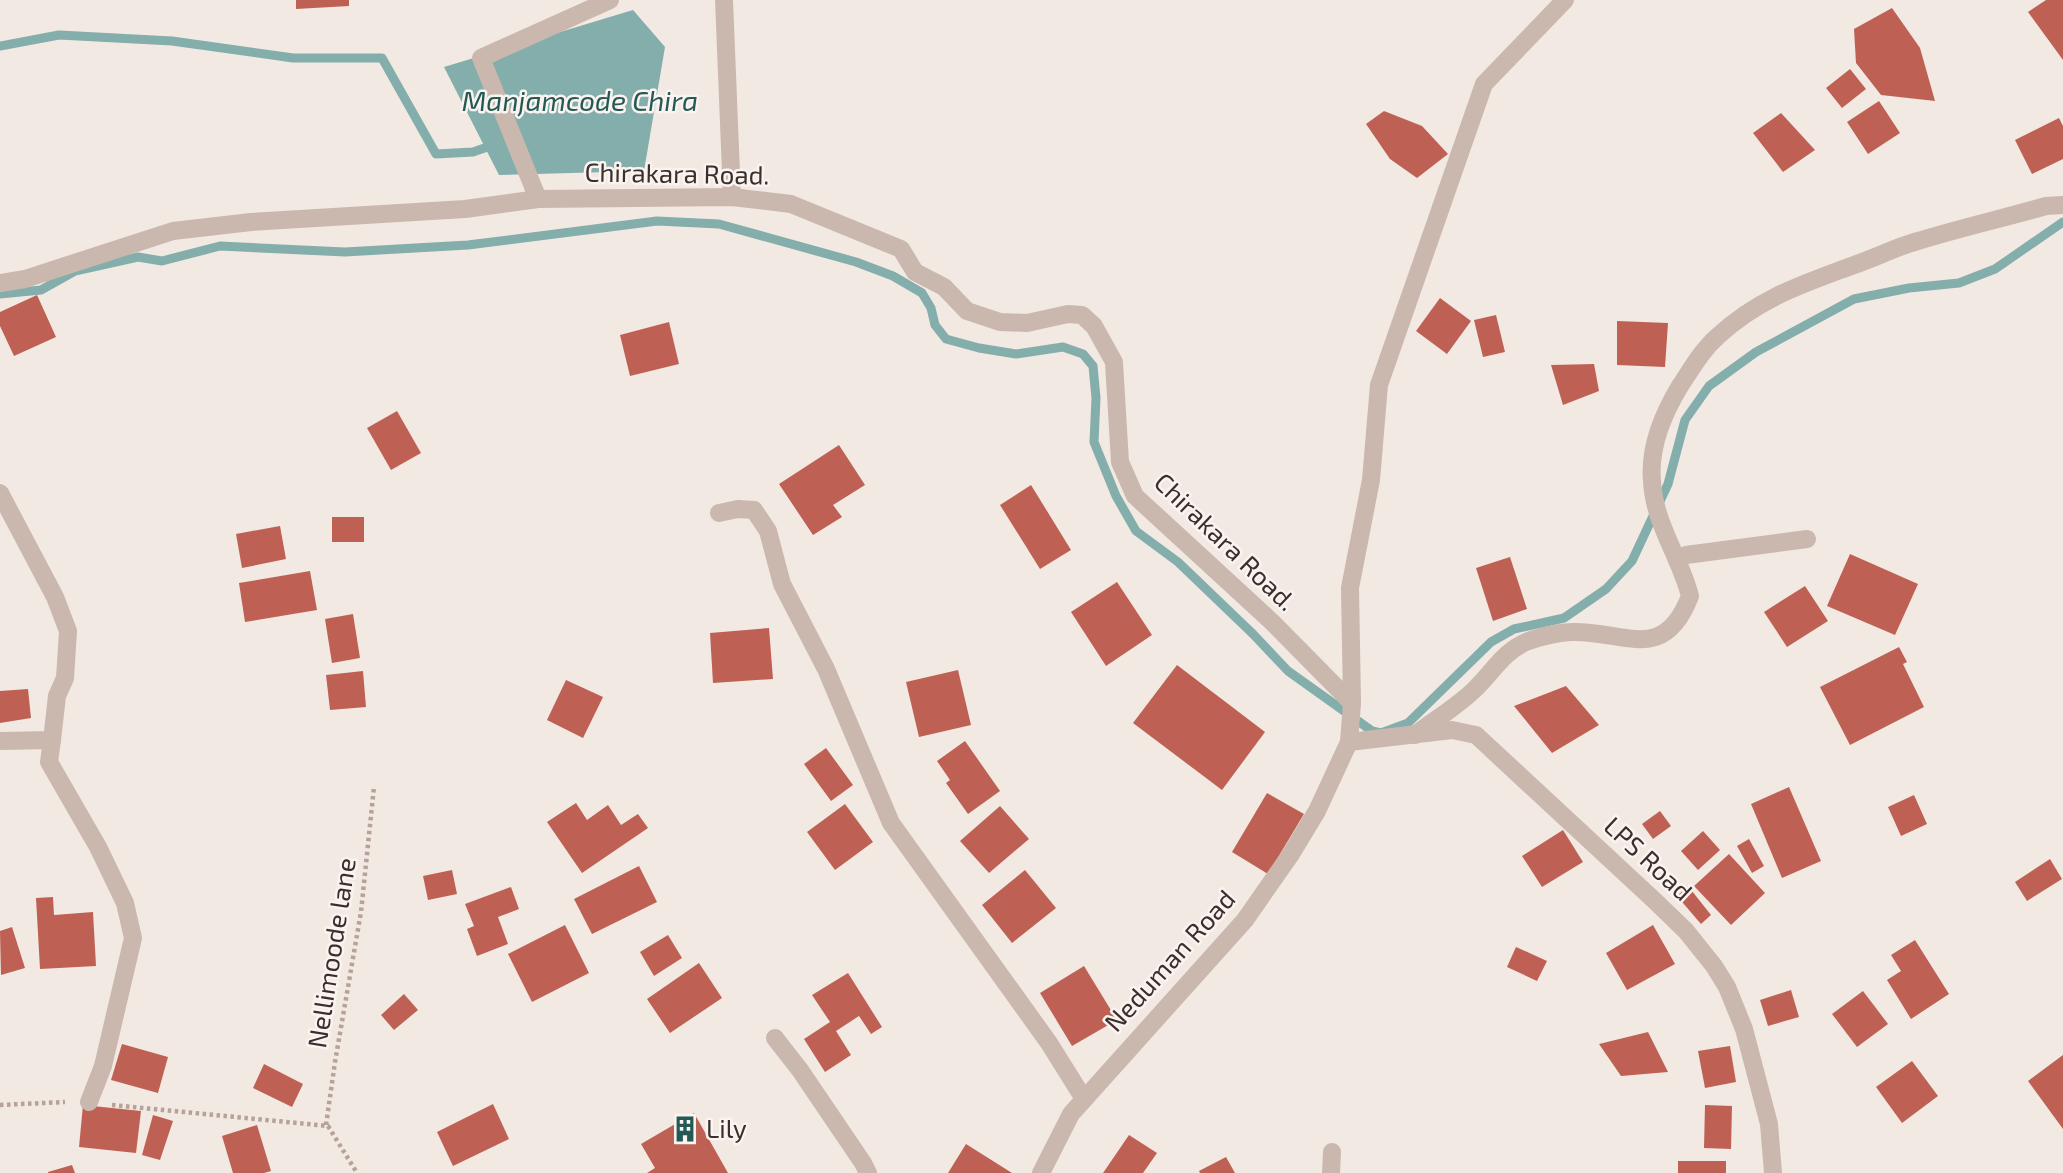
<svg xmlns="http://www.w3.org/2000/svg" width="2063" height="1173" font-family="'Exo 2',sans-serif">
<style>
.water{fill:#83aeab}
.lines{fill:none;stroke-linecap:round;stroke-linejoin:round}
.stream{stroke:#83aeab;stroke-width:9}
.building{fill:#be6154}
.path{stroke:#b6a299;stroke-width:4.5;stroke-dasharray:3.5 3.5;stroke-linecap:butt}
.minor{stroke:#cab8ae;stroke-width:18}
.labels{text-anchor:middle;stroke-width:5;stroke-linejoin:round;paint-order:stroke}
.street-label{font-size:26px;fill:#3a2f2c;stroke:#faf3ef}
.poi-label{font-size:26px;fill:#3a2f2c;stroke:#faf3ef;text-anchor:start}
.water-label{font-size:28px;font-style:italic;fill:#245956;stroke:#faf3ef}
</style>
<rect width="100%" height="100%" fill="#f2e9e2"/>
<path class="water" d="M633 10 665 47 644 171 499 175 444 67Z"/>
<g class="lines">
<g class="stream">
<path d="M0 46 59 35 172 41 293 58H382L436 154 473 152 496 144"/>
<path d="M0 294 41 290 75 271 138 257 162 261 220 246 345 252 468 245 657 221 719 224 856 262 893 276 922 293 931 308 935 325 946 339 979 348 1016 354 1063 347 1083 354 1093 366 1096 398 1094 442 1116 496 1136 531 1178 562 1253 634 1288 671 1372 731 1381 733 1408 723 1491 642 1514 629 1564 618 1606 589 1632 561 1668 484 1685 420 1709 386 1756 352 1854 299 1909 288 1959 283 1995 269 2063 222"/>
</g>
</g>
<g class="building">
<path d="M296 0H349V6L296 9Z"/>
<path d="M2046 0H2063V60L2028 12Z"/>
<path d="M1892 8 1920 48 1935 101 1881 95 1856 63 1854 29Z"/>
<path d="M1850 69 1866 89 1842 108 1826 88Z"/>
<path d="M1879 101 1900 133 1868 154 1847 122Z"/>
<path d="M1384 111 1422 126 1448 154 1417 178 1390 159 1366 124Z"/>
<path d="M1781 113 1815 150 1783 172 1753 133Z"/>
<path d="M2059 118 2063 126V159L2032 174 2015 140Z"/>
<path d="M37 295 56 337 14 356 0 326V312Z"/>
<path d="M1440 298 1471 321 1447 354 1416 331Z"/>
<path d="M1496 315 1505 352 1483 357 1474 320Z"/>
<path d="M1617 321 1668 323 1665 367 1617 365Z"/>
<path d="M669 322 679 364 630 376 620 335Z"/>
<path d="M1594 364 1599 391 1563 405 1551 365Z"/>
<path d="M397 411 421 453 391 470 367 428Z"/>
<path d="M839 445 865 485 833 505 842 517 813 535 779 484Z"/>
<path d="M1031 485 1071 550 1040 569 1000 505Z"/>
<rect x="332" y="517" width="32" height="25"/>
<path d="M280 526 286 559 242 568 236 534Z"/>
<path d="M1850 554 1918 584 1895 635 1827 606Z"/>
<path d="M1510 557 1527 609 1493 621 1476 568Z"/>
<path d="M310 571 317 610 245 622 239 583Z"/>
<path d="M1117 582 1152 635 1106 666 1071 612Z"/>
<path d="M1805 586 1828 621 1787 647 1764 612Z"/>
<path d="M353 614 360 658 332 663 325 619Z"/>
<path d="M769 628 773 679 713 683 710 633Z"/>
<path d="M1899 647 1907 662 1903 664 1924 707 1850 745 1820 687Z"/>
<path d="M1177 665 1265 732 1222 790 1133 723Z"/>
<path d="M958 670 971 725 919 737 906 682Z"/>
<path d="M363 671 366 707 330 710 326 675Z"/>
<path d="M566 680 603 697 583 738 547 720Z"/>
<path d="M1566 686 1599 725 1552 753 1514 706Z"/>
<path d="M28 689 31 718 0 723V691Z"/>
<path d="M965 741 1000 791 968 814 946 783 950 780 937 761Z"/>
<path d="M826 748 853 785 831 801 804 764Z"/>
<path d="M1789 787 1821 861 1782 878 1751 804Z"/>
<path d="M1267 793 1304 814 1268 874 1232 852Z"/>
<path d="M1914 795 1927 824 1901 836 1888 807Z"/>
<path d="M576 803 587 820 608 805 621 825 638 814 648 828 582 873 547 822Z"/>
<path d="M845 804 873 842 835 870 807 832Z"/>
<path d="M1000 806 1029 839 989 873 960 841Z"/>
<path d="M1660 811 1671 826 1653 839 1642 824Z"/>
<path d="M1563 830 1583 862 1542 887 1522 856Z"/>
<path d="M1703 831 1720 850 1698 870 1681 851Z"/>
<path d="M1749 839 1764 866 1752 873 1737 846Z"/>
<path d="M1729 854 1765 893 1731 925 1694 886Z"/>
<path d="M2050 859 2062 879 2027 901 2015 882Z"/>
<path d="M639 866 657 902 592 934 574 899Z"/>
<path d="M452 870 457 894 428 900 423 876Z"/>
<path d="M1025 870 1056 908 1012 943 982 905Z"/>
<path d="M1688 886 1711 915 1701 924 1677 896Z"/>
<path d="M511 887 519 909 498 917 508 944 477 956 467 929 474 926 465 904Z"/>
<path d="M53 897 54 915 93 912 96 966 40 969 36 898Z"/>
<path d="M565 925 589 973 532 1002 508 954Z"/>
<path d="M1653 925 1675 964 1627 990 1606 953Z"/>
<path d="M12 927 25 968 1 975 0 931Z"/>
<path d="M668 935 682 958 654 976 640 952Z"/>
<path d="M1915 940 1949 994 1911 1019 1887 980 1901 971 1891 955Z"/>
<path d="M1516 947 1547 961 1537 981 1507 967Z"/>
<path d="M699 963 722 998 670 1033 647 999Z"/>
<path d="M1084 966 1117 1020 1072 1046 1040 993Z"/>
<path d="M848 973 882 1027 871 1034 859 1016 836 1031 851 1055 825 1072 804 1039 830 1022 812 995Z"/>
<path d="M1791 990 1799 1017 1768 1026 1760 1000Z"/>
<path d="M1863 991 1888 1024 1857 1047 1832 1014Z"/>
<path d="M404 994 418 1010 394 1030 381 1015Z"/>
<path d="M1648 1032 1668 1072 1621 1076 1599 1044Z"/>
<path d="M122 1044 168 1057 158 1093 111 1080Z"/>
<path d="M1730 1046 1736 1082 1705 1088 1698 1051Z"/>
<path d="M2063 1055V1129L2028 1081Z"/>
<path d="M1912 1061 1938 1096 1902 1123 1876 1087Z"/>
<path d="M264 1064 303 1084 292 1107 253 1088Z"/>
<path d="M493 1104 509 1139 453 1166 437 1132Z"/>
<path d="M83 1105 141 1111 136 1153 79 1147Z"/>
<path d="M1705 1105 1732 1106 1731 1149 1704 1148Z"/>
<path d="M694 1113 728 1173H647L655 1168 641 1144Z"/>
<path d="M153 1115 173 1121 160 1160 142 1155Z"/>
<path d="M257 1125 271 1171 264 1173H233L222 1136Z"/>
<path d="M1129 1135 1157 1153 1143 1173H1103Z"/>
<path d="M966 1144 1012 1173H948Z"/>
<path d="M1226 1157 1235 1173H1200L1199 1171Z"/>
<rect x="1678" y="1161" width="48" height="12"/>
<path d="M72 1165 75 1173H48V1172Z"/>
</g>
<g class="lines">
<g class="path">
<path d="M0 1105 65 1102"/>
<path d="M112 1105 328 1126 357 1173"/>
<path d="M326 1125 335 1062 361 912 374 787"/>
</g>
<g class="minor">
<path d="M724 0 732 197"/>
<path d="M538 199 481 58 610 0"/>
<path d="M0 283 25 279 173 231 251 222 465 209 538 199 732 197 791 204 901 249 915 272 944 287 967 311 1000 322 1027 323 1068 314 1082 315 1094 326 1114 362 1120 462 1135 496 1272 622 1352 703"/>
<path d="M0 493 55 597 68 631 65 678 57 696 52 740 0 741"/>
<path d="M719 513 738 509 754 510 768 531 782 584 826 669 891 823 1049 1043 1084 1099"/>
<path d="M1677 560 1686 555 1807 539"/>
<path d="M1415 735C1434 720 1458 706 1475 689 1491 674 1504 651 1526 642 1538 637 1560 632 1573 632 1625 631 1664 664 1690 596 1680 557 1654 523 1652 481 1649 448 1663 414 1680 386 1692 368 1702 350 1718 336 1759 298 1803 284 1854 265 1875 258 1896 247 1918 241 1960 228 2004 218 2046 206L2063 205"/>
<path d="M52 740 49 762 98 847 125 903 133 938 103 1066 89 1102"/>
<path d="M1349 742 1452 730 1476 735 1655 901 1686 931 1714 966 1727 987 1744 1029 1769 1124 1773 1173"/>
<path d="M775 1038 800 1070 863 1163 868 1173"/>
<path d="M1041 1173 1071 1114 1245 920 1291 854 1317 811 1349 742 1352 703 1350 588 1371 480 1379 385 1484 84 1565 0"/>
<path d="M1331 1173 1332 1152"/>
</g>
</g>
<defs>
<g id="building-bare" transform="scale(2.1)"><path d="M-4-6H4V6H1V3H-1V6H-4ZM-2.5-4.3h1.7v1.8h-1.7ZM.8-4.3h1.7v1.8H.8ZM-2.5-1h1.7V.8h-1.7ZM.8-1h1.7V.8H.8Z" fill="#245956" stroke="#faf3ef" stroke-width="2.5" paint-order="stroke"/></g>
</defs>
<g fill-rule="evenodd">
<use href="#building-bare" x="685" y="1129"/>
</g>
<g class="labels">
<g class="street-label">
<text transform="translate(677 174) rotate(1)" y="9">Chirakara Road.</text>
<text transform="translate(1225 542) rotate(44)" y="9">Chirakara Road.</text>
<text transform="translate(1648 859) rotate(43)" y="9">LPS Road</text>
<text transform="translate(332 953) rotate(-81)" y="9">Nellimoode lane</text>
<text transform="translate(1170 961) rotate(-48)" y="9">Neduman Road</text>
</g>
<g class="poi-label">
<text x="706" y="1138">Lily</text>
</g>
<g class="water-label">
<text x="580" y="111">Manjamcode Chira</text>
</g>
</g>
</svg>
